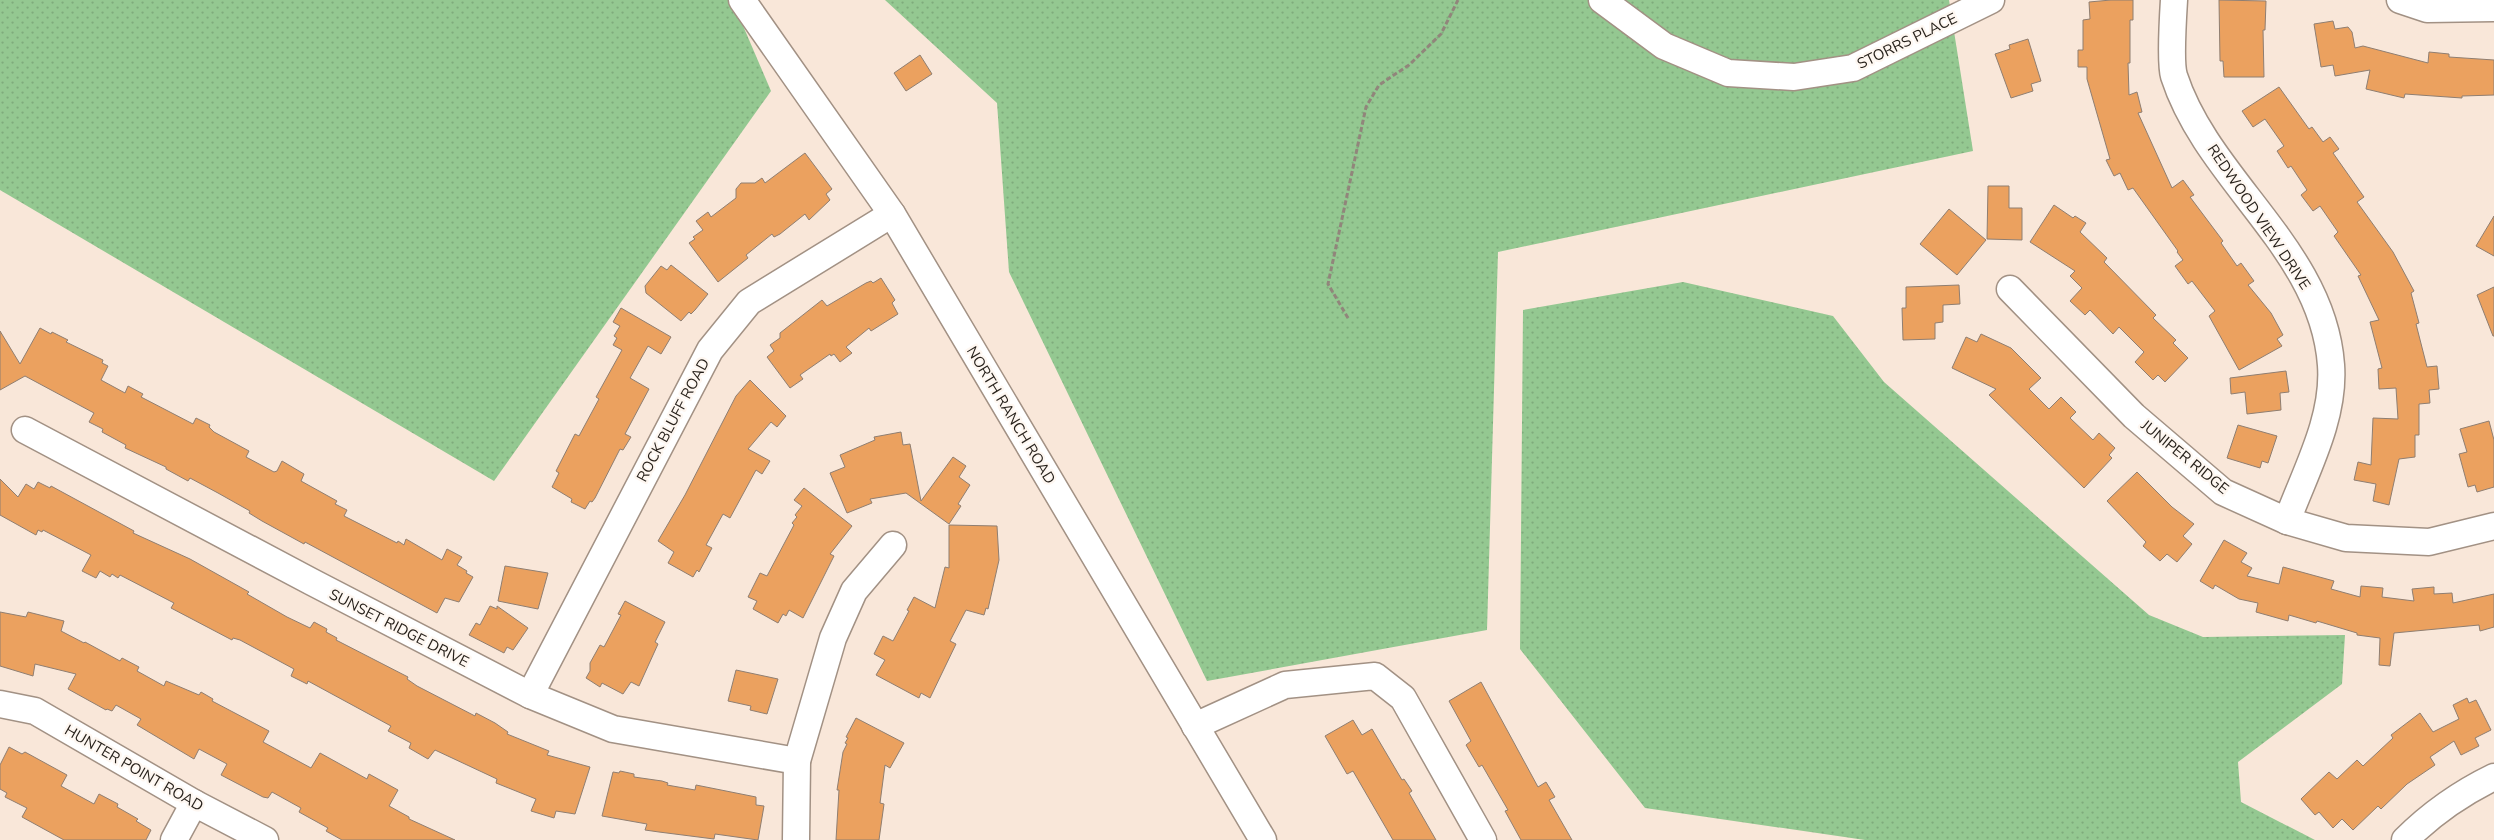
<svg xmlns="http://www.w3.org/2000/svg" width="2494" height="840" font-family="'Nunito Sans',sans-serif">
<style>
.grass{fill:url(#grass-dots)}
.building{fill:#eba15f;stroke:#8f7e71}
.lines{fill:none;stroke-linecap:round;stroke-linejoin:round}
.minor-casing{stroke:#a29184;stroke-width:29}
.path{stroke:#91857b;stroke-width:3;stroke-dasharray:5 2.5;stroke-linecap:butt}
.minor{stroke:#fff;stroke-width:26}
.labels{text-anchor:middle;stroke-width:4.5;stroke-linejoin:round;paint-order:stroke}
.street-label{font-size:15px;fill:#251f19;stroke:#fef7f1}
</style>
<defs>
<pattern id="grass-dots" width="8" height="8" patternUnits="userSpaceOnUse" patternTransform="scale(1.25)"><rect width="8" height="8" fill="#94c891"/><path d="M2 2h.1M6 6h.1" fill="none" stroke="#7fab7c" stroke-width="1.8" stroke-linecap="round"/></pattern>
</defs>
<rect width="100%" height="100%" fill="#f9e7d9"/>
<g class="grass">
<path d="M0 0H732L771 91 494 481 0 190Z"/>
<path d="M885 0H1949L1973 151 1498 252 1487 630 1207 681 1009 272 997 103Z"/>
<path d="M1683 282 1833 316 1884 382 2149 615 2203 637 2345 635 2342 684 2238 762 2241 802 2315 840H1865L1645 808 1520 649 1523 310Z"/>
</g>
<g class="building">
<path d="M2111 0H2133V20H2130V63H2128L2129 95 2137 92 2142 112 2138 113 2172 188 2183 180 2194 195 2190 197 2223 241 2221 243 2237 266 2241 263 2254 281 2248 285 2271 313 2283 335 2277 339 2282 346 2239 370 2209 316 2215 311 2192 281 2188 284 2175 266 2183 260 2177 252 2178 251 2133 188 2128 190 2120 173 2114 176 2106 160 2110 159 2087 79V67H2078V50H2083V20L2090 19 2089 2Z"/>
<path d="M2219 0 2266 1 2265 30H2263L2264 77H2224L2223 61H2220Z"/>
<path d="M2333 21 2335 29 2348 27 2352 32 2355 48 2363 46 2428 63 2429 52 2449 54V57L2494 60V95L2462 96V98L2405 94 2404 98 2366 89 2370 70 2335 76 2333 65 2321 67 2314 24Z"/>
<path d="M2028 39 2041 81 2031 84 2033 91 2011 98 1995 54 2010 49 2009 45Z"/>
<path d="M920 55 932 74 906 91 894 73Z"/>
<path d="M2279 87 2309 129 2312 127 2323 142 2330 137 2339 149 2333 153 2364 197 2357 202 2393 252 2414 291 2411 293 2419 323 2416 324 2427 367 2437 366 2439 389 2429 390 2430 403 2419 404V435H2415V457L2399 459 2389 505 2373 501 2376 484 2354 480 2358 462 2371 465 2373 418 2398 419 2396 388 2379 389 2378 369 2382 368 2370 322 2379 320 2358 276 2361 275 2334 236 2338 232 2320 206 2313 211 2301 195 2307 190 2291 166 2288 168 2277 151 2284 146 2265 119 2253 127 2242 111Z"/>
<path d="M805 153 832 189 826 194 830 200 809 220 805 214 780 234 774 237 772 234 746 255 748 258 718 282 689 243 695 239 693 237 703 230 696 221 708 212 711 217 736 198V189L741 183H755L762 178 765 183Z"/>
<path d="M1988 186H2009V208H2022V240L1987 239Z"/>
<path d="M2054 205 2073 218 2075 216 2086 223 2080 232 2107 258 2104 262 2156 315 2153 318 2176 340 2173 343 2188 358 2165 382 2158 375 2153 380 2135 362 2144 352 2119 327 2113 334 2090 310 2085 315 2070 301 2082 288 2070 276 2075 271 2030 242Z"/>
<path d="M1949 209 1986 240 1957 275 1920 244Z"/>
<path d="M2494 216V256L2476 246Z"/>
<path d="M671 265 708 294 695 310 691 314 689 312 681 321 646 293 645 286 661 266 667 270Z"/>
<path d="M881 278 895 300 892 303 898 314 871 331 869 328 846 347 852 353 840 362 834 354 831 356 830 354 800 375 803 379 790 388 767 357 774 351 770 345 780 338V333L822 300 827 306 866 283 871 281 873 283Z"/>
<path d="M1959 285 1960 304 1943 305V322L1935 323V339L1903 340 1902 308H1906V287Z"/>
<path d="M2494 287V336H2493L2477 295Z"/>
<path d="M621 308 671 337 661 354 648 346 630 378 649 389 625 434 631 437 623 450 620 449 595 498 592 502 590 501 585 509 571 502 572 499 552 487 559 473 556 471 575 434 579 436 599 399 596 397 622 350 613 345 617 338 614 336 620 326 613 322Z"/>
<path d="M40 328 51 334 52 332 68 340 66 342 103 360 102 363 108 366 101 380 125 393 128 386 143 394 141 397 193 424 196 418 210 425 209 427 214 432 249 451 246 457 274 472 277 471 282 461 304 474 301 481 337 501 335 504 347 510 344 516 397 543 398 541 404 545 406 539 442 560 447 549 462 557 457 565 467 571 466 573 473 577 459 602 445 598 437 613 305 542 304 544 262 521 249 513 250 511 218 493 190 478 188 481 166 469V467L125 448 126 445 102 432 103 429 89 422 94 413 25 376 0 390V331L20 364Z"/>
<path d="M1981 334 2011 348 2041 378 2029 389 2049 409 2061 397 2076 412 2070 418 2093 440 2099 433 2115 448 2109 455 2112 458 2084 488 1989 395 1996 389 1952 368 1966 337 1977 342Z"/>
<path d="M2286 371 2289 392 2280 393 2281 410 2247 414 2245 392 2231 394 2230 378Z"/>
<path d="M750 380 786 416 777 427 771 422 748 449 770 461 762 474 756 470 730 518 723 514 706 545 712 548 699 572 697 570 693 577 668 563 674 552 658 541 685 495 736 396Z"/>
<path d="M2489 421 2494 440V487L2477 492 2475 485 2468 487 2459 454 2467 452 2460 429Z"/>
<path d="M2238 425 2277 436 2268 463 2262 461 2260 468 2227 458Z"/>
<path d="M901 432 903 445 910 444 921 501 953 457 966 466 959 477 970 485 958 504 961 506 949 524 906 493 870 499 872 503 847 513 830 473 845 467 840 455 875 440 874 437Z"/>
<path d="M2137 472 2172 507 2194 524 2183 536 2192 544 2177 562 2167 554 2160 561 2143 546 2146 542 2107 501Z"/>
<path d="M0 479 18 497 26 484 34 489 38 482 50 488 51 486 134 531 133 533 190 559 249 592 247 594 287 617 310 628 314 622 327 629 326 632 337 638 336 640 408 677 407 679 417 686 475 716 476 713 495 723 508 732 507 734 549 751 547 755 590 767 575 814 556 811 554 818 531 811 536 799 496 783 497 779 435 750 428 759 409 748 411 743 388 731 391 726 308 681 307 684 291 676 294 669 240 640 233 638 232 640 171 608 174 603 120 575 118 578 112 574 110 577 100 571 96 578 82 571 91 555 43 530 42 532 38 530 36 535 0 515Z"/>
<path d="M804 488 852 526 830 554 834 556 803 618 789 610 786 616 783 614 778 623 753 609 757 601 748 597 760 573 767 576 794 525 792 523 797 517 795 515 802 506 794 500Z"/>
<path d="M949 525 997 526 999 560 988 609 986 608 984 615 966 610 950 641 956 644 930 698 921 693 919 698 876 675 885 660 874 654 883 636 893 641 909 611 907 610 914 597 935 608 945 567 949 568Z"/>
<path d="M2224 540 2247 553 2241 562 2252 568 2247 576 2279 584 2283 567 2334 581 2331 589 2360 597 2361 586 2383 588 2382 597 2414 601 2412 589 2434 587V594L2452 593 2453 603 2494 594V627L2480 631 2479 625 2394 633 2390 666 2379 665 2380 638 2357 635V633L2317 621 2316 623 2289 615 2288 621 2256 612 2258 603 2239 599 2215 585 2213 589 2200 581Z"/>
<path d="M505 566 548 573 538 609 498 601Z"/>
<path d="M625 601 665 622 655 642 658 644 639 686 631 682 623 694 602 683 600 687 586 678 590 671V663L600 645 604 647 621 615 618 614Z"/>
<path d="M490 606 497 609V606L528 628 513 650 507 647 504 653 469 635 476 623 480 625Z"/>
<path d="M0 612 26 617 28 612 64 621 61 631 84 643 85 642 120 661 122 658 139 667 137 671 164 686 166 681 199 695 201 692 213 699 212 701 269 731 263 742 311 768 320 753 367 779 369 774 398 790 389 806 409 817V819L455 840H342L326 831 328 828 299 812 301 808 272 792 268 798 263 797 221 775 227 764 199 749 194 759 137 725 141 719 116 705 112 711 107 709 106 710 68 689 76 674 35 664 33 676 0 666Z"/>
<path d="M736 670 778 679 767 714 750 710 751 706 728 701Z"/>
<path d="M1481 682 1538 787 1546 782 1555 797 1549 800 1572 840H1521L1505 811 1508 810 1482 765 1479 767 1466 745 1471 741 1449 701Z"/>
<path d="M2467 698 2469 703 2476 700 2491 730 2475 738 2479 746 2461 755 2454 741 2430 757 2435 765 2407 784 2381 809 2378 806 2353 830 2342 819 2333 828 2319 812 2315 815 2301 799 2329 772 2337 779 2357 760 2363 766 2393 738 2391 735 2420 713 2433 732 2459 719 2453 705Z"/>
<path d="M856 718 904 743 890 768 885 765 880 803 884 804 879 840H836L839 790H837L843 752 847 744 845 743 848 738 846 737Z"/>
<path d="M1353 720 1362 735 1372 729 1402 780 1404 779 1412 791 1409 793 1436 840H1393L1353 771 1347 774 1325 736Z"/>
<path d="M9 747 22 754 25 752 67 775 61 786 94 804 99 794 118 804 117 807 138 819 136 821 151 830 146 840H64L22 817 27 808 5 797 7 793 0 789V765Z"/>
<path d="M620 771 634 774V777L662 781 668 783 667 785 695 790 696 785 756 797V805L764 806 758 840 715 834 714 839 659 832 645 830 647 824 602 816 613 772 619 773Z"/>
</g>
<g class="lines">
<g class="minor-casing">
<g id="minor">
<path d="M742 0 892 214 1263 840"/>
<path d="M1602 0 1664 46 1728 73 1794 77 1853 68 1991 0"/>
<path d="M2174 0C2173 16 2170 63 2174 76 2208 181 2323 250 2331 365 2335 419 2305 472 2287 521"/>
<path d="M2400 0 2427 9 2494 8"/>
<path d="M2010 289 2134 416 2223 492 2287 521 2346 538 2429 542 2494 526"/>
<path d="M25 430 312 582 530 695 613 729 797 761"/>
<path d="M530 695 710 350 749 302 892 214"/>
<path d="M0 704 35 711 194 803 265 840"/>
<path d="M1195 726 1285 685 1375 676 1403 698 1483 840"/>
<path d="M174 840 194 803"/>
<path d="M796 840 797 761 833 638 854 591 893 545"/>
<path d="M2405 840C2431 814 2461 793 2494 777"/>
</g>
</g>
<path class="path" d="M1348 318 1328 284 1366 107 1379 85 1409 65 1441 34 1458 0"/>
<use href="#minor" class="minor"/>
</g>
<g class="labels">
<g class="street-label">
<text transform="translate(1907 41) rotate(-26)" y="5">STORRS PLACE</text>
<text transform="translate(2259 217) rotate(56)" y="5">REDWOOD VIEW DRIVE</text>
<text transform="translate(1011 415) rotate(59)" y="5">NORTH RANCH ROAD</text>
<text transform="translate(673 420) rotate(-62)" y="5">ROCK BLUFF ROAD</text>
<text transform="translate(2185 457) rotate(39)" y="5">JUNIPER RIDGE</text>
<text transform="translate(399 628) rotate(27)" y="5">SUNSET RIDGE DRIVE</text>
<text transform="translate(134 768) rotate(30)" y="5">HUNTER POINT ROAD</text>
</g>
</g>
</svg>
